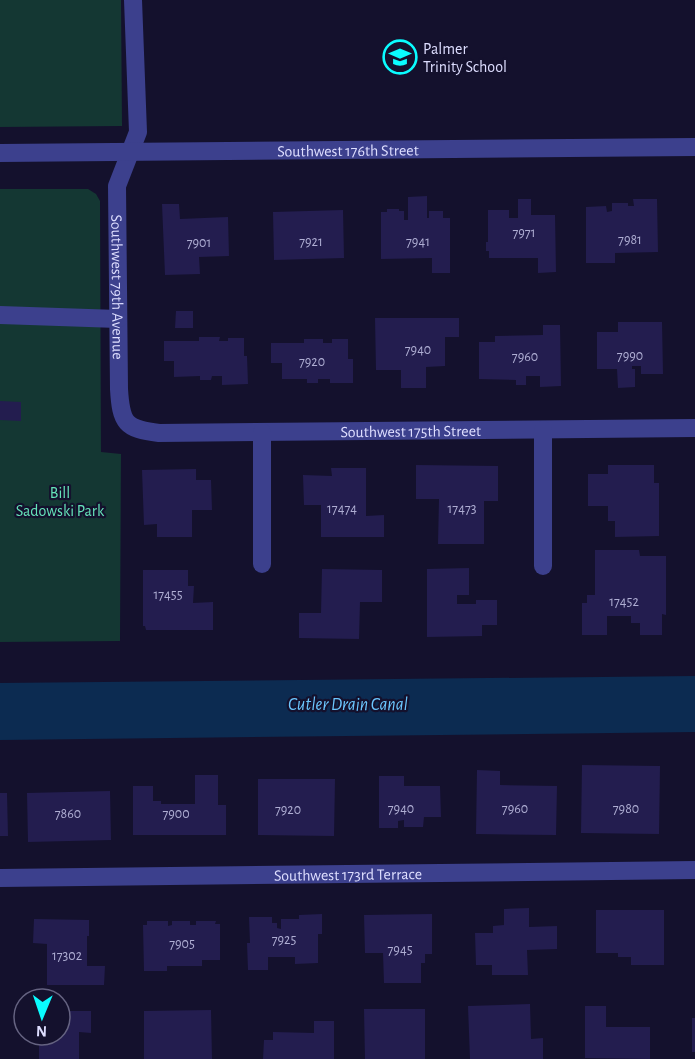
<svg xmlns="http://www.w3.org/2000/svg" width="695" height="1059" font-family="'Alegreya Sans',sans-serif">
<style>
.green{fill:#143733}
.water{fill:#0c2b51}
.building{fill:#231d4f}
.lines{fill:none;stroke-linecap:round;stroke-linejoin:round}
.minor{stroke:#3c408d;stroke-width:18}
.labels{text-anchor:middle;stroke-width:4.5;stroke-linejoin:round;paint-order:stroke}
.number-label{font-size:14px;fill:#afaed3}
.poi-label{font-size:16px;fill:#dedeff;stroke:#14112d;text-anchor:start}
.street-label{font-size:16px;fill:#dedeff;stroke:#14112d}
.park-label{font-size:16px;fill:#65e3b9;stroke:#14112d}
.water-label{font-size:18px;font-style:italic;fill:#6cc7ff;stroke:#14112d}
</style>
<rect width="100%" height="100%" fill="#14112d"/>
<g class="green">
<path d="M0 0H121L122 126 0 127Z"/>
<path d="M0 189H88L96 194 100 201 101 452 121 454 120 641 0 642Z"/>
</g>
<path class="water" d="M695 676V732L0 740V683Z"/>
<g class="building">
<path d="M427 196V218H429V211H443V218H450V273H432V258L381 259V212H387V209H399V211H404V220H408V197Z"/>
<path d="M518 199H531V215H555L556 272 538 273V258H489V251H486V242H488V210H509V218H518Z"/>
<path d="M633 199H657L658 252 615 253V263H586V207L606 206 607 212 612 211V203H628V206H634Z"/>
<path d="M162 204H179L180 219 228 217 229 256 199 257 200 274 165 275Z"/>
<path d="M343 210 344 258 274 260 273 212Z"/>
<path d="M176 311H193V328H175Z"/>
<path d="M375 318H459V337H445V366L426 367V388H401V370H376Z"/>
<path d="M618 322H662L663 374H641V366H632V369H635V387L618 388 617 369H597V332H618Z"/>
<path d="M543 325H560L561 386 540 387V376H526V385H516V380L479 379V342H495V336L543 335Z"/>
<path d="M199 337H220L219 341H228V338H244V356H247L248 384 222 385V376H212L211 380H200V376L174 377V361H164V341H199Z"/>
<path d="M304 339H323V343H332V339H348V359H353V383H330V379H318V383H307V379H282V363H271V343H304Z"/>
<path d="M0 401 21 402V421L0 420Z"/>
<path d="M416 465 498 466V501H484V544H438L439 499H416Z"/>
<path d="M608 465H654V483H659V536L615 537V521H608V506H588V474H608Z"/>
<path d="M331 468H366V516L384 515V537H321V505H304L303 475 332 476Z"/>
<path d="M196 469V480H211L212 510H192V537H157V524L144 525 142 470Z"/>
<path d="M595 550H639L640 556H666V615L662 614V635H640V623H631V616H607V635H582V603H587V595H595Z"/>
<path d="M469 568V595H457V604H476V600H497V625H482V636L427 637V569Z"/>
<path d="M322 569 382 570V602H360L359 639 299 638V613H321Z"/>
<path d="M143 570H188V586H194L193 603 213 602V630H146L145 626H143Z"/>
<path d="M582 765 660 766 659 834 581 833Z"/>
<path d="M477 770 500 771V785L557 786 556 835 476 834Z"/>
<path d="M195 775H218V805H226V835H133V786H153V801H161V804H195Z"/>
<path d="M379 776H404V786H440L441 817H424L423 827H404V820L398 821V828H379Z"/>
<path d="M258 779H335L334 836 258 835Z"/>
<path d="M110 791 111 840 28 842 27 793Z"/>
<path d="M0 793H7L8 836H0Z"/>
<path d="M529 908V927L557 926V949L527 950 528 975H492V965H476L475 933H493V926L504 925V909Z"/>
<path d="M596 910H664V965H631V957H618V953H596Z"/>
<path d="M322 914V934H318V963L295 964V957H268V970H248L247 943H250L249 917H272V923H277V928L281 929V919H299V915Z"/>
<path d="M432 914V954H425V963H421V983H384L383 953H365L364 915Z"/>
<path d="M34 919 89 920V936H87V966H105L104 985H47V944L33 943Z"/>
<path d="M147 921H168V926L172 925V921H190V925H196V921H216L215 924H220V960H202V966H167V971H144L143 925H147Z"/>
<path d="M530 1004 531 1039 543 1038V1059H470L468 1006Z"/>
<path d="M585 1006H606V1027H650V1059L585 1058Z"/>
<path d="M364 1009H425V1059H365Z"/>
<path d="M211 1010 212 1059H144V1011Z"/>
<path d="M60 1011H91V1033L79 1032V1059H39V1037L38 1038V1035H60Z"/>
<rect x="692" y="1018" width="3" height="34"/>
<path d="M314 1021H334V1059H263L264 1040H273V1032L314 1033Z"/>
</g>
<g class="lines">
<g class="minor">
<path id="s1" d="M133 0 138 132 117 186 119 389C121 423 125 429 159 433L695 428"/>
<path id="s2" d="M0 153 695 147"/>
<path d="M0 315 118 319"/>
<path d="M543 430V566"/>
<path d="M262 564V432"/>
<path id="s3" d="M0 878 695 870"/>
</g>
</g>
<defs>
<g id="school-ring" transform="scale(1.725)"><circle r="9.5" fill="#14112d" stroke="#0afcff" stroke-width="1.5"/><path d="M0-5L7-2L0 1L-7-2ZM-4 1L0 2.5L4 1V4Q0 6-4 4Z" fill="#0afcff"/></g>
</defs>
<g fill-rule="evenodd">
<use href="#school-ring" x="400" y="57"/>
</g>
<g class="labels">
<g class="number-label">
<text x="524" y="237">7971</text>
<text x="630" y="244">7981</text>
<text x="311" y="246">7921</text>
<text x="418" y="246">7941</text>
<text x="199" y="247">7901</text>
<text x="418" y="354">7940</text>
<text x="630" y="360">7990</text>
<text x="525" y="361">7960</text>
<text x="312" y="366">7920</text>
<text x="342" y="513">17474</text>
<text x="462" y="513">17473</text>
<text x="168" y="599">17455</text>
<text x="624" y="606">17452</text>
<text x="401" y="813">7940</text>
<text x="515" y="813">7960</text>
<text x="626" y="813">7980</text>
<text x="288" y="814">7920</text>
<text x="68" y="818">7860</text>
<text x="176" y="818">7900</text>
<text x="284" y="944">7925</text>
<text x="182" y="948">7905</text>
<text x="400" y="954">7945</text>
<text x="67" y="960">17302</text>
</g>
<g class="poi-label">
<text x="423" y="54">Palmer<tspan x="423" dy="18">Trinity School</tspan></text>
</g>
<g class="street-label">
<text dy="6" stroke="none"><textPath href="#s2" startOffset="348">Southwest 176th Street</textPath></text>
<text dy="6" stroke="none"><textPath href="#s1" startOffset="291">Southwest 79th Avenue</textPath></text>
<text dy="6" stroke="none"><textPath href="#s1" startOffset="714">Southwest 175th Street</textPath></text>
<text dy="6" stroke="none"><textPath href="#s3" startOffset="348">Southwest 173rd Terrace</textPath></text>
</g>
<g class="park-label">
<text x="60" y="498">Bill<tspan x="60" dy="18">Sadowski Park</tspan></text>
</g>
<g class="water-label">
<text x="348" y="710">Cutler Drain Canal</text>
</g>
</g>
<g transform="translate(42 1017) rotate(182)"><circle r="28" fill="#14112d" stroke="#656381" stroke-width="1.5"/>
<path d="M0-4.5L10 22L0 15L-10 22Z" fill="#0afcff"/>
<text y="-9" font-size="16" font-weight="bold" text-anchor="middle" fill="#dedeff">N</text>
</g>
</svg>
